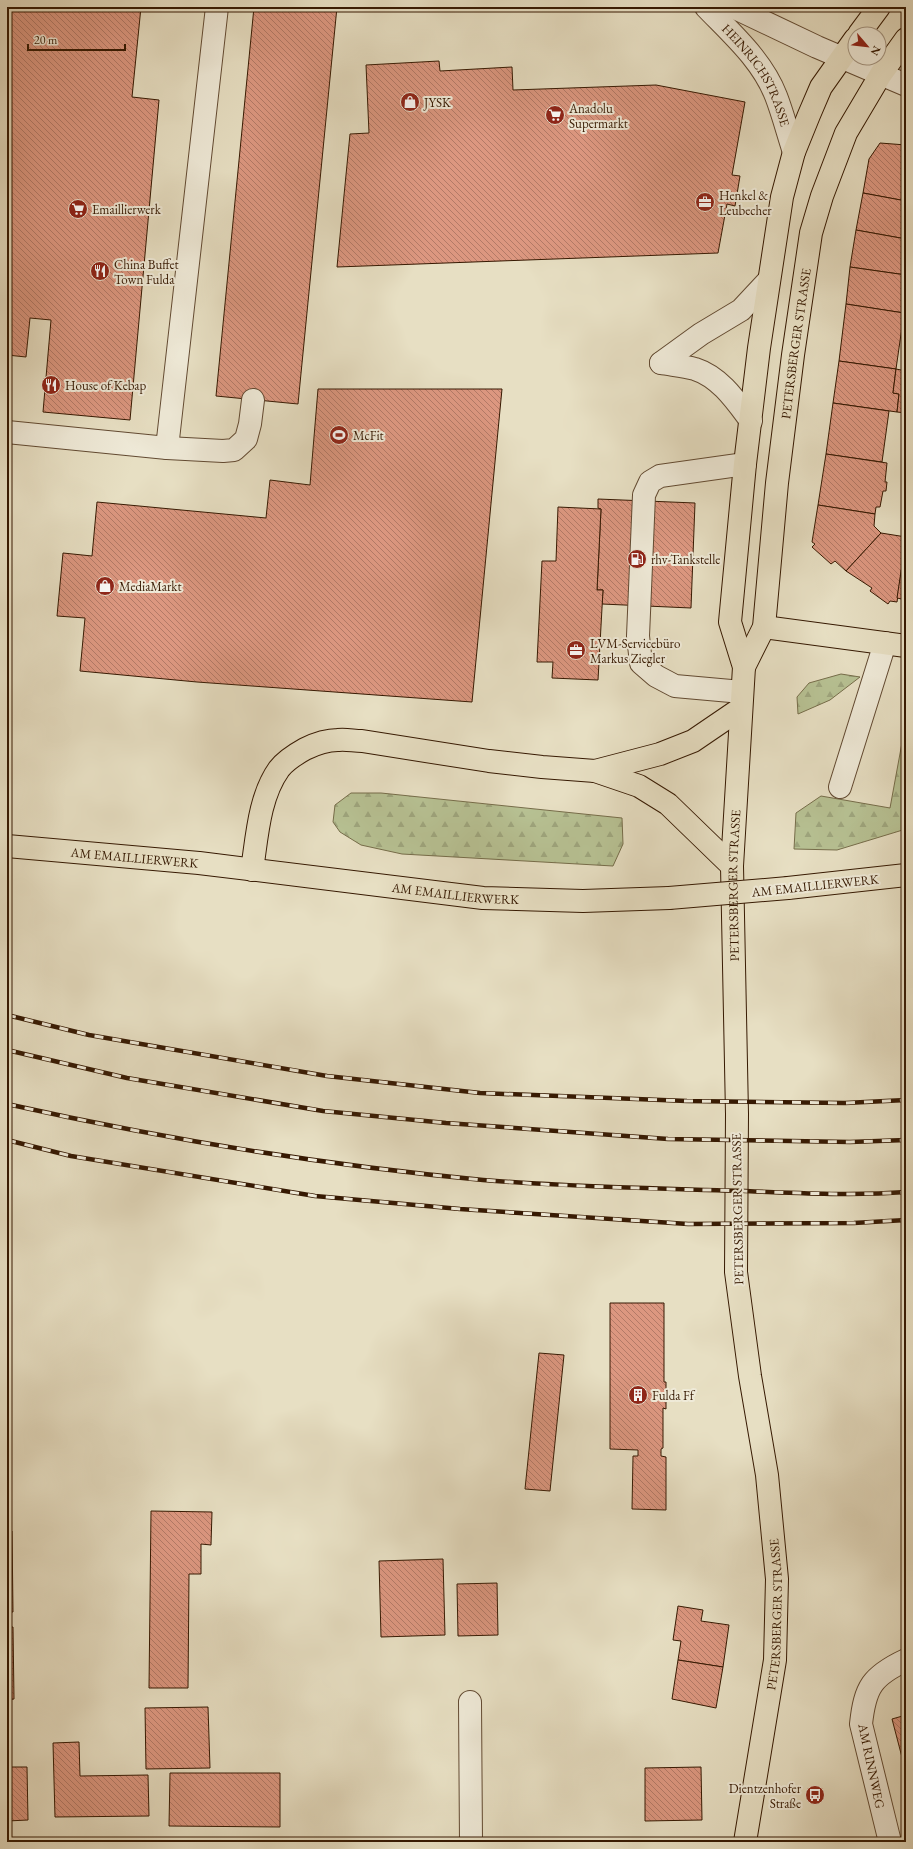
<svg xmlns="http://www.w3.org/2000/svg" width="913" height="1849" font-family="'EB Garamond',serif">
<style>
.forest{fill:url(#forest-firs);stroke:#766d4a}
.building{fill:url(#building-back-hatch);stroke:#361902}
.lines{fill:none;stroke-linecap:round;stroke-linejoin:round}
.minor-casing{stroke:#624a32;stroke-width:24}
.major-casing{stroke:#361902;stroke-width:24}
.minor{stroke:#efead8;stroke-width:22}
.major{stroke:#e7dfc3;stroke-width:22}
.rail-casing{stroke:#361902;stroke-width:4.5}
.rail{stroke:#efead8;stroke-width:3;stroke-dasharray:9;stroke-linecap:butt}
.major-bridge-casing{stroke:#361902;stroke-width:24;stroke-linecap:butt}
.major-bridge{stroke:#e7dfc3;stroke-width:22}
.labels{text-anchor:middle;stroke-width:4;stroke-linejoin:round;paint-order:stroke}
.street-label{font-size:13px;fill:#361902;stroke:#efead8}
.poi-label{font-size:13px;fill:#361902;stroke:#efead8;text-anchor:start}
</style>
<defs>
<pattern id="forest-firs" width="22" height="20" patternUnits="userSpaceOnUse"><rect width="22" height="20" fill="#b7c193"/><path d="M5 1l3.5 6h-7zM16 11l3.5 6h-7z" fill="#9ea57d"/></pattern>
<pattern id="building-back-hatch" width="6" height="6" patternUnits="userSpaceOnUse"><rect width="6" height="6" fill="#dc9780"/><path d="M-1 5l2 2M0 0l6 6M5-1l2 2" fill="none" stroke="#b37a67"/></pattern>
</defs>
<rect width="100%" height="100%" fill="#e7dfc3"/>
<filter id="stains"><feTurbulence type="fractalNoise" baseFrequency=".005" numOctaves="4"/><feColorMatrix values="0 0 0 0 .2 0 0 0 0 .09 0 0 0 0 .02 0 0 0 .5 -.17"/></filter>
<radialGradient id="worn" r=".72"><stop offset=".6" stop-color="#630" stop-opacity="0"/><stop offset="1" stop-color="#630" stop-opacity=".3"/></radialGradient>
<g class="forest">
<path d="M841 674 860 677 830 700 798 714 797 697 809 683Z"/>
<path d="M906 721V829L837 850 794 849 796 813 821 796 890 808Z"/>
<path d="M351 793H381L622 818 623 844 613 866 402 854 361 845 340 832 333 822 335 805Z"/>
</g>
<g class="building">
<path d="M7 7H141L132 97 159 100 130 420 43 412 51 320 30 318 26 357 7 355Z"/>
<path d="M254 7H337L298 404 216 396Z"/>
<path d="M439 61 440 71 512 67 513 90 656 85 745 102 732 175 740 176 735 206 727 204 718 253 337 267 350 134 369 133 366 65Z"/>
<path d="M880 143 906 145V201L863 193 869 159Z"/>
<path d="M863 193 906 201V239L856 230Z"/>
<path d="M856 230 906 239V275L850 267Z"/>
<path d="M850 267 906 275V298L904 313 846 304Z"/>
<path d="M846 304 904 313 896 369 839 361Z"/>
<path d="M839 361 896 369 893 393 899 394 897 412 833 403Z"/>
<path d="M896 369 906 371V413L897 412 899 394 893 393Z"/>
<path d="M318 389H502L472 702 197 682 80 671 85 618 57 616 63 553 92 556 97 502 266 518 270 480 310 485Z"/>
<path d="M833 403 889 411 882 462 826 454Z"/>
<path d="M826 454 887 463 885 482H887L886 491H883L880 507H876L875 514 818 505Z"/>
<path d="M598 499 695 503 691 608 602 604 603 590H597L601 509 598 508Z"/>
<path d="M818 505 875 514 874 526 881 533 846 571 835 561 831 564 812 547 815 544 812 542Z"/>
<path d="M558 507 601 509 597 590H603L598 680 552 678 553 662H537L542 561H556Z"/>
<path d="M881 533 906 537 897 602 890 601 888 604 870 591 872 588 846 571Z"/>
<path d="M906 539V600L897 598Z"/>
<path d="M610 1303H664V1382H666V1409L663 1408V1448L661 1449V1456L666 1457V1510L632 1509 633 1456H638V1450L610 1449Z"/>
<path d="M539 1353 564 1355 550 1491 525 1489Z"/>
<path d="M151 1511 212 1512 211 1545 201 1544V1574H189L188 1688H149Z"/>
<path d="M7 1531H12L13 1612H7Z"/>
<path d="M443 1559 445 1635 381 1637 379 1561Z"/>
<path d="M497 1583 498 1635 458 1636 457 1584Z"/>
<path d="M678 1606 703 1610 701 1621 729 1625 723 1667 678 1660 681 1641 673 1640Z"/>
<path d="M7 1627H13L14 1699 7 1700Z"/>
<path d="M678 1660 723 1667 716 1708 672 1699Z"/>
<path d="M208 1707 210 1768 146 1769 145 1708Z"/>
<path d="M906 1715V1764L904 1765 892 1719Z"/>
<path d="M79 1742 80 1776 148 1775 149 1816 55 1817 53 1743Z"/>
<path d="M7 1767H27L28 1820 7 1821Z"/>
<path d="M701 1767 702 1820 645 1821V1768Z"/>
<path d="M170 1773H280V1827L169 1826Z"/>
</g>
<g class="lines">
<g class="minor-casing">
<g id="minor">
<path id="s1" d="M706 7C732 34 762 60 776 96 783 114 788 134 794 152"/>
<path d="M733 7 817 47 906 85"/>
<path d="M661 363 701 334 741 310 769 280"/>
<path d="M661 363C672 365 684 366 695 369 720 377 736 401 751 421"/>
<path d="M7 432 167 448 217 7"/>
<path d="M167 448 223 451 234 450 246 439 250 424 253 400"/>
<path d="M742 692 675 686 656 676 641 663 638 636 644 495 650 482 660 476 745 464"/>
<path d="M840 787 885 643"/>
<path d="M470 1702 471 1842"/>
<path d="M890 1842 861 1724C865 1687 872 1676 906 1660"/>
</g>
</g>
<g class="major-casing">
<g id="major">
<path d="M859 34 879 7"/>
<path d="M764 627 906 646"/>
<path id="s2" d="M744 667 764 627 777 483 793 355 811 233 822 196 846 133 881 74 906 39"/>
<path d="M595 771 660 754 693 741 740 709"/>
<path id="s3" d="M7 846 199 863 483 898 583 901 669 898"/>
<path d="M252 870C257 837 259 797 279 769 285 761 296 754 305 749 315 744 327 740 338 740 346 739 354 741 362 741L489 761 542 767 595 771 639 786 668 804 732 866"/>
<path d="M788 888 906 875"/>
<path id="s4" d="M745 1842 775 1660 777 1579 767 1475 750 1376 736 1272 737 1114 732 866 744 667 730 622 745 464 759 348 782 197 794 152 809 115 821 87 855 39"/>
</g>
</g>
<use href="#minor" class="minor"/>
<use href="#major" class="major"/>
<g class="rail-casing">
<g id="rail">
<path d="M7 1015 89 1035 327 1076 480 1093 687 1101 845 1103 906 1100"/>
<path d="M7 1050 127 1078 323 1111 446 1123 668 1139 850 1142 906 1140"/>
<path d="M7 1104C164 1139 323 1165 483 1180 557 1186 632 1188 706 1190 772 1191 840 1197 906 1192"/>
<path d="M7 1140 71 1156 315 1196 460 1209 688 1224 854 1223 906 1220"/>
</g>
</g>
<use href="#rail" class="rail"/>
<g class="major-bridge-casing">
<path id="major-bridge" d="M669 898 788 888"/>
</g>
<use href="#major-bridge" class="major-bridge"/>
</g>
<defs>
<g id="shop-disc" transform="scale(1)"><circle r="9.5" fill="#8f2418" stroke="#efead8"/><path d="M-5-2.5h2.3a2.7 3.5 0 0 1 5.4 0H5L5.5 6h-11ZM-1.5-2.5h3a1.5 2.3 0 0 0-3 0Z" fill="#fff"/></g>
<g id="supermarket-disc" transform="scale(1)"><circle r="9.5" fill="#8f2418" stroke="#efead8"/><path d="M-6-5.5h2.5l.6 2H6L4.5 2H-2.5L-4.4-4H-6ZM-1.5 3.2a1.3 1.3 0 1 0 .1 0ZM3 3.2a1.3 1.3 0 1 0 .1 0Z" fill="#fff"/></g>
<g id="office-disc" transform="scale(1)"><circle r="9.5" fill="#8f2418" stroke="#efead8"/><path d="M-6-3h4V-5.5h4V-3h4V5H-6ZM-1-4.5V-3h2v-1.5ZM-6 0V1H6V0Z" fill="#fff"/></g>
<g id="restaurant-disc" transform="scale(1)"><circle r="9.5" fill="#8f2418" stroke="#efead8"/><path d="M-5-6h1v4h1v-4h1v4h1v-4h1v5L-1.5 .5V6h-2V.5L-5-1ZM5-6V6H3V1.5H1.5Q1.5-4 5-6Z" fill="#fff"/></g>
<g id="stadium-disc" transform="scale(1)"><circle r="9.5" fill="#8f2418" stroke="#efead8"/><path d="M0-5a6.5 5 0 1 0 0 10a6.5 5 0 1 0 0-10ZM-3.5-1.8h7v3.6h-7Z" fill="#fff"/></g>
<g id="fuel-disc" transform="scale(1)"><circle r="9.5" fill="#8f2418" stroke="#efead8"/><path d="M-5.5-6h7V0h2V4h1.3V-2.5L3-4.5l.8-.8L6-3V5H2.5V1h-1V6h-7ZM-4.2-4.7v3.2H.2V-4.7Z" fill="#fff"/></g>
<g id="building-disc" transform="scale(1)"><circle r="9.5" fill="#8f2418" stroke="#efead8"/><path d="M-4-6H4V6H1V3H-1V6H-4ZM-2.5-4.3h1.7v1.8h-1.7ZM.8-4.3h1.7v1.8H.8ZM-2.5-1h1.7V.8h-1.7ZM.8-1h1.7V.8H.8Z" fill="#fff"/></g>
<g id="bus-disc" transform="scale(1)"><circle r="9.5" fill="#8f2418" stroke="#efead8"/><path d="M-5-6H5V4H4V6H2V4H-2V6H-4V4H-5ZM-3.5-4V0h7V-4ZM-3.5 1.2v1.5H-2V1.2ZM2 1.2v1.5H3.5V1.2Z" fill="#fff"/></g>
</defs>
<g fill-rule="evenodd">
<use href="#shop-disc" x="410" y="102"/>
<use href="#supermarket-disc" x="555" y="115"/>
<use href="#office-disc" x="705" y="202"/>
<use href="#supermarket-disc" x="78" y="209"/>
<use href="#restaurant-disc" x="100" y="271"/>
<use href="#restaurant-disc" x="51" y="385"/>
<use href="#stadium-disc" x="339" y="435"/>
<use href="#fuel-disc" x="637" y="559"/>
<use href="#shop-disc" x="105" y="586"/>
<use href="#office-disc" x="576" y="650"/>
<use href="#building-disc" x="638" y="1395"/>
<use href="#bus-disc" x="815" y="1795"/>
</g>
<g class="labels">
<g class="street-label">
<text dy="5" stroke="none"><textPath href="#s1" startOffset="86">HEINRICHSTRASSE</textPath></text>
<text dy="5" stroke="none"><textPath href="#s2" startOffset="330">PETERSBERGER STRASSE</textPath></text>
<text dy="5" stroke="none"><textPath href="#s3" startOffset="128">AM EMAILLIERWERK</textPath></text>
<text dy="5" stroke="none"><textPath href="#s4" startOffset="962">PETERSBERGER STRASSE</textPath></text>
<text transform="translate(815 885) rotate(-6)" y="5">AM EMAILLIERWERK</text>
<text dy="5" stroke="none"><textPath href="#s3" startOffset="451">AM EMAILLIERWERK</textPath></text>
<text transform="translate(737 1209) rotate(-91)" y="5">PETERSBERGER STRASSE</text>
<text dy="5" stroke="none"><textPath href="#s4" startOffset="230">PETERSBERGER STRASSE</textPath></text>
<text transform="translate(872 1766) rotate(78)" y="5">AM RINNWEG</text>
</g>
<g class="poi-label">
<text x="424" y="107">JYSK</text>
<text x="569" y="113">Anadolu<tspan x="569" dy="15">Supermarkt</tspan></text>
<text x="719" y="200">Henkel &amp;<tspan x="719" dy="15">Leubecher</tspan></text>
<text x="92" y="214">Emaillierwerk</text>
<text x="114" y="269">China Buffet<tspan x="114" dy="15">Town Fulda</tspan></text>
<text x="65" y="390">House of Kebap</text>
<text x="353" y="440">McFit</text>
<text x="651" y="564">rhv-Tankstelle</text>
<text x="119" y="591">MediaMarkt</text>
<text x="590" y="648">LVM-Servicebüro<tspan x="590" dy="15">Markus Ziegler</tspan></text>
<text x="652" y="1400">Fulda Ff</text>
<text x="801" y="1793" text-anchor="end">Dientzenhofer<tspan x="801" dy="15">Straße</tspan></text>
</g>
</g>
<rect width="913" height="1849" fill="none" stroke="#e7dfc3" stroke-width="24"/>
<rect x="8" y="8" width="897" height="1833" fill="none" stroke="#361902" stroke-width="2"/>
<rect x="12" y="12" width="889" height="1825" fill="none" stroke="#361902"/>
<g transform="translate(867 46) rotate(118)"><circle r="19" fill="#efead8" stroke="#a59682"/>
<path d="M0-3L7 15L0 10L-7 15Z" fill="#8f2418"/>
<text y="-6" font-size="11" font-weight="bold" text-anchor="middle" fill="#361902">N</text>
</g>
<path d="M28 44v6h97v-6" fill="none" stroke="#361902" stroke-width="2"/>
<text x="34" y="44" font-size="12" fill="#361902" stroke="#efead8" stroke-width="3" paint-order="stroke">20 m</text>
<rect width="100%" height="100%" filter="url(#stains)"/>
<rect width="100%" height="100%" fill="url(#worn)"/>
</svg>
